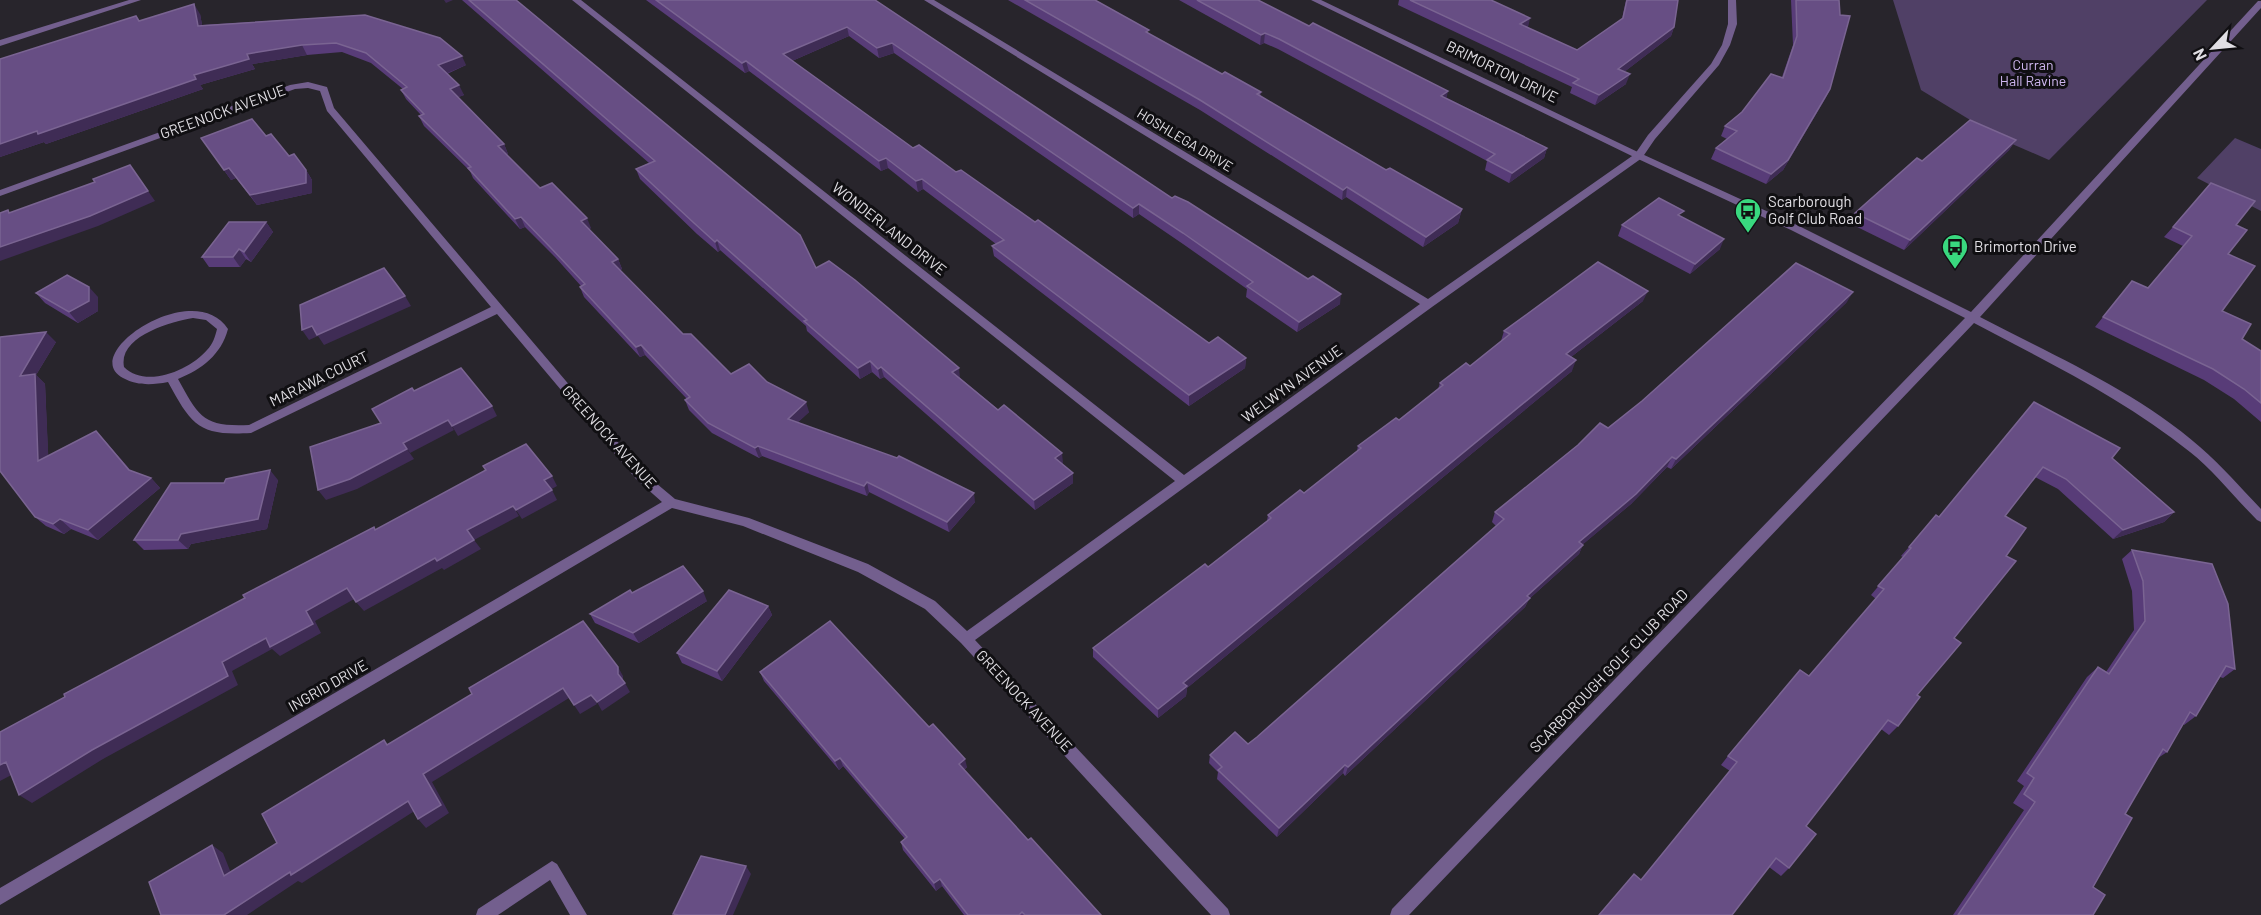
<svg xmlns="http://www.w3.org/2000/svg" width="2261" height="915" font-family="Barlow,sans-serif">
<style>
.green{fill:#504066}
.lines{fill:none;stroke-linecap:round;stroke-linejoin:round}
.service{fill:#735f8e;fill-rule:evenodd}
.minor{fill:#735f8e;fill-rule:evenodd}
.tertiary{fill:#735f8e;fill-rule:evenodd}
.wall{fill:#583c78}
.shaded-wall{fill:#3f2c55}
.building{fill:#674e84;stroke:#7a6492;stroke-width:1.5}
.labels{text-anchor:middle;stroke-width:6;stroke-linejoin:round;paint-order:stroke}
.far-park-label{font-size:14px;fill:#d0b8f1;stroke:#100f12}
.far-street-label{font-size:14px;fill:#e0dee3;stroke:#100f12}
.street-label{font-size:15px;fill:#e0dee3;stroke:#100f12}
.poi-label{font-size:15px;fill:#e0dee3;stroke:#100f12;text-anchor:start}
</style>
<rect width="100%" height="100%" fill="#28252c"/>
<g class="green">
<path d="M1893 0H2207L2049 160 2003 140 1921 90Z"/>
<path d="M2235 138 2261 149V211L2197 178Z"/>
</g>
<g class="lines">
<path class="service" d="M552 861 557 864 587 915H570L550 880 498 915H476L478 909Z"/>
<g class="minor">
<path d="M129 0H141L0 46V40Z"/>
<path d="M572 0H581L1184 475 1420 304 924 0H934L1428 299 1635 154 1648 135 1711 64 1722 45 1728 24V0H1736L1737 24 1730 45 1719 65 1655 139 1642 158 1432 307 975 640 1228 909 1230 915H1211L961 643 925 609 858 572 743 526 672 508 0 905V888L662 502 636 479 497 314 251 433C199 436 192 426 168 382 152 385 138 386 123 378 77 354 194 276 228 329 221 355 202 369 178 379 199 417 203 427 249 425L491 307 327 111 320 91 308 88 295 89 0 196V190L290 85 308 82 327 87 334 108 644 473 675 499 749 518 868 564 935 601 967 631 1175 481ZM193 318 206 320 217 329C215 337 213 344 207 350 190 370 146 389 124 367 118 336 171 322 193 318Z"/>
</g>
<path class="tertiary" d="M1311 0H1321L1642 154 1799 226 1971 312 2258 1H2261V8L1980 317C2054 356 2136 391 2200 447 2222 466 2241 488 2261 509V522L2257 520C2235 498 2213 470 2190 452 2124 399 2048 362 1974 323L1409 915H1390L1392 909 1965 318 1791 230 1636 158Z"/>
</g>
<g class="wall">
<path d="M462 0H516L816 268 960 378 1063 463 1061 464 1073 473V483L1035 510 884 377 880 379 872 372 860 379 807 331 806 326 720 250 718 252 697 234 640 179 636 169 649 163Z"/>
<path d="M646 0H875L1172 198 1340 304 1297 332 1246 297 1247 289 1183 244 1139 214 1133 218 894 53 879 58 849 36 792 61 913 148 956 172 1209 343 1246 358 1245 368 1189 406 994 256 992 246 996 244 923 189 918 192 888 168 881 171 749 71 745 73Z"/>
<path d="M1008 0H1095L1149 34 1222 74 1261 92 1260 96 1386 170 1462 209 1458 223 1423 247 1346 197 1342 200 1200 110Z"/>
<path d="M1179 0H1258L1447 98 1547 148 1544 158 1509 183 1485 170 1487 161 1278 49 1264 43 1260 45Z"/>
<path d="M1399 0H1491L1527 28 1577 50 1622 19 1626 0H1678L1674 27 1671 36 1624 72 1626 84 1595 105 1570 93 1572 87 1398 5Z"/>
<path d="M1791 0H1839L1830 89 1825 99 1783 170 1766 184 1711 159 1716 148 1727 139 1721 136 1725 126 1782 77 1793 45Z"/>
<path d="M200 14 202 25 365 15 466 65 447 74 464 95 458 97 504 144 508 154 506 155 540 188 591 228 589 229 618 259 622 269 620 270 683 334 731 374 767 382 809 412 798 422 975 502 949 532 869 492 867 496 762 456 759 458 712 433 689 410 685 400 687 399 645 355 640 357 584 297 580 287 581 286 555 257 525 227 520 229 473 178 470 171 424 126 419 116 421 115 406 99 401 90 403 89 371 63 342 52 307 55 252 64 255 69 200 85 203 89 46 144 44 142 0 157V59L139 21Z"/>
<path d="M266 136 306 170 312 180V193L257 205 236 178 231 180 201 138Z"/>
<path d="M2016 140 2009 150 1904 250 1849 223 1855 213 1922 161Z"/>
<path d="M1681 217 1720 249 1690 274 1618 236 1622 225Z"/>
<path d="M266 222 273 232 251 262 246 259 240 267H209L202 257Z"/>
<path d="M2236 225 2228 254 2222 311 2242 339 2261 351V422L2234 399 2204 380 2095 327 2132 281 2148 288 2183 246 2164 237 2173 227Z"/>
<path d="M36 293 98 297V311L78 323 45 303Z"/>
<path d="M1643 301 1571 357 1572 371 1187 688 1186 696 1158 718 1093 657V648L1208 567 1267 521 1268 515 1304 493 1357 451 1358 446 1399 420 1438 389 1440 383 1470 366 1501 341 1504 331Z"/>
<path d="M1847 302 1671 469 1667 467 1631 504 1583 544 1579 554 1529 599 1525 607 1345 776 1343 773 1277 837 1217 779 1218 772 1209 763 1210 755 1248 744 1257 737 1496 526 1492 522 1495 512 1608 428Z"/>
<path d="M0 337 56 342 36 375 45 384 48 456 105 441 131 471 151 478 160 488 98 540 71 529 64 534 46 526 35 517Z"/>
<path d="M2034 402 2112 458 2174 512 2164 522 2113 539 2058 489 2035 477 2005 516 2006 556 1954 638 1898 726 1889 735 1881 729 1806 826 1789 868 1781 876 1769 867 1641 880 1730 771 1721 765 1728 756 1809 676 1876 599 1871 595 1903 557 1901 556 1909 547 1939 517Z"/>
<path d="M278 480 267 529 191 544 188 549 144 550 134 540 224 483Z"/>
<path d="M2132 550 2235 669 2223 678 2220 677 2196 716 2184 725 2183 724 2167 752 2158 758 2125 814 2093 887V915H1953L2024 810 2013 803 2024 786 2017 781 2087 677 2098 667 2106 672 2134 630 2132 591 2122 559Z"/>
<path d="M632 593 707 601 639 643 595 623 590 614Z"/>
<path d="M768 606 772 615 722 681 682 663 677 653Z"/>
<path d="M760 672 929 727 967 767 964 770 1028 840 1101 915H964L942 886 936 891 903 850 901 842 905 839 843 766 839 770 764 681Z"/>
</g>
<g class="shaded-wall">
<path d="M444 0H453L446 3Z"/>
<path d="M194 4 200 14 204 35 198 26Z"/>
<path d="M1530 18 1528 28 1520 24Z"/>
<path d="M847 27 849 36 785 64 783 54Z"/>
<path d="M1674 27 1671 36 1615 79 1618 69Z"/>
<path d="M1265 33 1264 43 1260 45 1261 35Z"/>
<path d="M892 43 894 53 879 58 877 48Z"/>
<path d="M302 45 307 55 252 64 255 69 200 85 203 89 46 144 44 142 0 157V144L194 75 247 54Z"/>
<path d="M462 56 466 65 443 75 438 65Z"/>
<path d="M746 61 749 71 745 73 742 63Z"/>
<path d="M1630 74 1626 84 1595 105 1599 95Z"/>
<path d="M459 85 464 95 454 99 450 89Z"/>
<path d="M1830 89 1825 99 1783 170 1766 184 1771 174Z"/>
<path d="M1448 91 1446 101 1441 96Z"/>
<path d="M2016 140 2009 150 1904 250 1910 240Z"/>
<path d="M504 144 508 154 502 156 498 146Z"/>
<path d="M1547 148 1544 158 1509 183 1512 173Z"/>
<path d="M886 158 888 168 881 171 879 161Z"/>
<path d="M130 165 155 201 98 226 0 261V247Z"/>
<path d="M229 168 236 178 231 180 224 170Z"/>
<path d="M306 170 312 180V193L257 205 250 195Z"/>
<path d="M922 179 923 189 918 192 916 181Z"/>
<path d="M1347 187 1346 197 1342 200 1343 190Z"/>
<path d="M1139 204V214L1133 218V208Z"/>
<path d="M1462 209 1458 223 1423 247 1426 237Z"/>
<path d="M521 217 525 227 520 229 515 219Z"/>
<path d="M587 218 591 228 585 231 581 221Z"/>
<path d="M266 222 273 232 251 262 244 252Z"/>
<path d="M1724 239 1720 249 1690 274 1695 264Z"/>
<path d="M717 240 720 250 718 252 715 242Z"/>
<path d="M239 249 246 259 240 267 233 257Z"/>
<path d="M618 259 622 269 617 272 612 262Z"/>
<path d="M89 287 98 297V311L78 323 69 312Z"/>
<path d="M1648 291 1643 301 1562 364 1566 354Z"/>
<path d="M1853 292 1847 302 1671 469 1676 459Z"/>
<path d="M1341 294 1340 304 1297 332 1299 322Z"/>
<path d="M405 296 411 306 324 345 318 336 309 340 302 330 312 326Z"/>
<path d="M46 332 56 342 36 375 45 384 49 471 38 461 20 376Z"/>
<path d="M641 345 645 355 640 357 636 347Z"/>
<path d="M1246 358 1245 368 1189 406V395Z"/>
<path d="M1576 360 1572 371 1187 688 1186 696 1158 718V709L1183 683Z"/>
<path d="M870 361 872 372 860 379 858 368Z"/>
<path d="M881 367 884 377 880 379 878 369Z"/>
<path d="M959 368 960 378 953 382 952 372Z"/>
<path d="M806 402 809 412 791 429 788 419Z"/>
<path d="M492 406 497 416 458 436 452 426Z"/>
<path d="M448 420 454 430 410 453 403 443Z"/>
<path d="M96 431 105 441 139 480 129 470Z"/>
<path d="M758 446 762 456 759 458 755 448Z"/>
<path d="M407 449 414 459 357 489 326 500 318 490Z"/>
<path d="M1062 453 1063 463 1055 468V458Z"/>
<path d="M1672 457 1667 467 1631 504 1575 551 1579 542Z"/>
<path d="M270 470 278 480 267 529 191 544 188 549 178 540 181 534Z"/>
<path d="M1073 473V483L1035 510 1034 500Z"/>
<path d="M552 476 557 486 550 490 544 480Z"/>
<path d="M151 478 160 488 98 540 88 530Z"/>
<path d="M867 482 869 492 867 496 864 486Z"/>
<path d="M552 490 557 500 522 519 516 510Z"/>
<path d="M974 493 975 502 949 532 947 522Z"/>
<path d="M513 506 519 516 474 540 467 530Z"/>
<path d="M2174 512 2164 522 2113 539 2123 530Z"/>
<path d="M60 519 71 529 64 534 53 524Z"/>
<path d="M474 540 481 549 444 570 442 568 364 611 356 602 435 558Z"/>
<path d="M1583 545 1579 554 1529 599 1525 607 1345 776 1348 767 1527 596Z"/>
<path d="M347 588 356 598 315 621 321 633 280 656 272 649 232 671 238 685 103 759 32 803 19 795 222 662 306 611Z"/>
<path d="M703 591 707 601 639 643 633 633Z"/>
<path d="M768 606 772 615 722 681 717 671Z"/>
<path d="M618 667 623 676V683L618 674Z"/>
<path d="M625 683 630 692 602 711 597 702Z"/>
<path d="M563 688 569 698 432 782 449 813 426 828 418 819 423 774Z"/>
<path d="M591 695 597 704 580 714 574 705Z"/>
<path d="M840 758 843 766 839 770 835 761Z"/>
<path d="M965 759 967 767 961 772 959 764Z"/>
<path d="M6 762 19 771 0 781V765Z"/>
<path d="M1345 765 1343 773 1277 837 1279 828Z"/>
<path d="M408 801 416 810 302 883 298 881 247 915H224L290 872Z"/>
<path d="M212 845 223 853 235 883 224 876Z"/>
<path d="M746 866 751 874 733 915H725Z"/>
<path d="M940 879 942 886 936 891 934 883Z"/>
</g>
<g class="building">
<path d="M469 0H516L800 235 816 268 829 261 855 280 959 368 952 372 998 410 1004 405 1062 453 1055 458 1073 473 1034 500 881 367 878 369 870 361 858 368 804 321 807 320 717 240 715 242 694 223 636 169 655 161Z"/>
<path d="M656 0H875L1172 198 1175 196 1188 202 1308 279 1313 276 1341 294 1299 322 1247 286 1253 282 1183 233 1139 204 1133 208 892 43 877 48 847 27 783 54 913 148 919 145 956 172 961 170 1035 222 1038 220 1209 343 1218 337 1246 358 1189 395 992 246 1004 240 922 179 916 181 886 158 879 161 746 61 742 63Z"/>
<path d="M1025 0H1095L1149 30 1146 32 1222 74 1225 72 1261 92 1257 94 1386 170 1390 168 1462 209 1460 212 1426 237 1347 187 1343 190 1200 100Z"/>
<path d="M1197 0H1258L1309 26 1313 23 1448 91 1441 96 1547 148 1512 173 1487 160 1495 154 1279 39 1265 33 1261 35Z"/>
<path d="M1410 0H1491L1530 18 1520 24 1577 50 1623 18 1627 0H1678L1674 27 1618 69 1630 74 1599 95 1573 83 1579 79Z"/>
<path d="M1796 0H1839L1840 15 1850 16 1830 89 1788 160 1771 174 1716 148 1737 131 1725 126 1742 112 1771 74 1783 78 1797 36Z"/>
<path d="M194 4 198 26 365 15 440 38 462 56 438 65 459 85 450 89 504 144 498 146 540 188 552 183 587 218 581 221 618 259 612 262 683 334H691L731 374 749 364 767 382 806 402 788 419 897 458 899 456 974 493 947 522 867 482 864 486 758 446 755 448 708 423 685 400 690 397 641 345 636 347 580 287 585 284 550 247 521 217 515 219 468 168 471 167 419 116 424 114 401 90 407 87 366 53 336 43 302 45 247 54 249 59 194 75 196 79 38 134 37 131 0 144V59L136 16 139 21Z"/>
<path d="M252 119 266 136 271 134 289 156 294 154 306 170V183L250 195 229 168 224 170 201 138Z"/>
<path d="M1970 120 2016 140 1910 240 1855 213 1917 158 1922 161Z"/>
<path d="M130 165 148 191 90 216 0 247V213L8 210 9 213 95 182 93 179Z"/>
<path d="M2211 183 2255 201 2236 225 2247 230 2228 254 2255 266 2222 311 2251 324 2242 339 2261 351V403L2244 389 2213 369 2103 317 2132 281 2148 288 2192 236 2173 227Z"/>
<path d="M1659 198 1684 211 1678 215 1724 239 1695 264 1622 225Z"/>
<path d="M229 222H266L244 252 239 249 233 257H202Z"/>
<path d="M1598 262 1648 291 1566 354 1576 360 1183 683 1187 686 1158 709 1093 648 1205 564 1208 567 1271 518 1268 515 1300 490 1304 493 1361 448 1358 446 1396 418 1399 420 1443 385 1440 383 1466 363 1470 366 1510 334 1504 331Z"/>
<path d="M1796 263 1853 292 1676 459 1672 457 1636 494 1579 542 1583 545 1527 596 1530 598 1348 767 1345 765 1279 828 1218 770 1222 767 1210 755 1235 732 1248 744 1257 737 1504 519 1495 512 1578 445 1600 423 1608 428 1642 401Z"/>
<path d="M384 268 405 296 317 335 312 326 302 330 300 305Z"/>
<path d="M67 275 89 287V301L69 312 36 293Z"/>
<path d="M46 332 20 376 35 374 38 461 96 431 129 470 151 478 88 530 60 519 53 524 35 517 0 471V337Z"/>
<path d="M461 368 492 406 452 426 448 420 403 443 407 449 350 479 318 490 310 447 381 423 372 409 412 388 414 391Z"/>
<path d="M2034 402 2120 448 2112 458 2174 512 2123 530 2066 479 2043 467 2005 516 2026 528 2006 556 2016 561 1954 638 1961 643 1917 695 1920 697 1898 726 1888 720 1806 826 1816 834 1789 868 1776 858 1732 915H1599L1634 874 1641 880 1737 762 1728 756 1800 670 1809 676 1884 589 1878 586 1911 548 1909 547 1936 515 1939 517Z"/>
<path d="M526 444 552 476 544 480 552 490 516 510 513 506 467 530 474 540 437 561 435 558 356 602 347 588 306 611 313 624 270 647 266 638 222 662 228 676 92 750 19 795 6 762 0 765V732L65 697 64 694 245 598 243 595 374 527 375 530 486 470 483 466Z"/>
<path d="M270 470 258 519 181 534 178 540H134L171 483H224L226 479Z"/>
<path d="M2132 550 2212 564 2228 604 2235 669 2226 666 2196 716 2190 712 2167 752 2163 749 2125 814 2132 818 2093 887 2105 895 2093 915H1958L2035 802 2024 794 2034 778 2027 773 2098 667 2109 674 2145 621 2143 581Z"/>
<path d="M683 566 703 591 633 633 590 614 630 590 632 593Z"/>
<path d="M729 590 768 606 717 671 677 653Z"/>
<path d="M583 621 618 667V674L625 683 597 702 591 695 574 705 563 688 423 774 441 805 418 819 408 801 291 875 290 872 224 915H161L149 882 212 845 224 876 277 843 262 814 384 740 387 745 472 694 469 688Z"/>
<path d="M830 621 929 727 933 724 965 759 959 764 1028 840 1031 838 1101 915H1025L1022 912 1019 915H968L940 879 934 883 901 842 907 837 840 758 835 761 760 672Z"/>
<path d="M701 856 746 866 725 915H679L673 914Z"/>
</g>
<defs>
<g id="bus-pin" transform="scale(1.35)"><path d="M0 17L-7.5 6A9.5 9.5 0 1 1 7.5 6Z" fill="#39d87f" stroke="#100f12"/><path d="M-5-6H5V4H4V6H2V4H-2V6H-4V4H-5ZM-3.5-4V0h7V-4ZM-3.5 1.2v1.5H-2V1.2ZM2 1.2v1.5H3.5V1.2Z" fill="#111"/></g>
</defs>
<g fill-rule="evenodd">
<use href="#bus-pin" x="1748" y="211"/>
<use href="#bus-pin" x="1955" y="247"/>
</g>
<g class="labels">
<g class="far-park-label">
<text x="2033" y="70">Curran<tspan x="2033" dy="16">Hall Ravine</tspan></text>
</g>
<g class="far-street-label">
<text transform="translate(1185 140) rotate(31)" y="5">HOSHLEGA DRIVE</text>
</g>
<g class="street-label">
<text transform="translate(1502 72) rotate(26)" y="5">BRIMORTON DRIVE</text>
<text transform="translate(223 112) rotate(-20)" y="5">GREENOCK AVENUE</text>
<text transform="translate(889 229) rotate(38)" y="5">WONDERLAND DRIVE</text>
<text transform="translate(319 379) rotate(-26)" y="5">MARAWA COURT</text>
<text transform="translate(1292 384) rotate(-36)" y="5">WELWYN AVENUE</text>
<text transform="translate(609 437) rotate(48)" y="5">GREENOCK AVENUE</text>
<text transform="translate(1609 671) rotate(-46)" y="5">SCARBOROUGH GOLF CLUB ROAD</text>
<text transform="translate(328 686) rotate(-30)" y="5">INGRID DRIVE</text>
<text transform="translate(1024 701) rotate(47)" y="5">GREENOCK AVENUE</text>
</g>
<g class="poi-label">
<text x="1768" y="207">Scarborough<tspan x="1768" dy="17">Golf Club Road</tspan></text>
<text x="1974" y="252">Brimorton Drive</text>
</g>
</g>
<g transform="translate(2213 48) rotate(244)" stroke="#100f12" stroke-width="4.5" paint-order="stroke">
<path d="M0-4.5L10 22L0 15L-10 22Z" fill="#e0dee3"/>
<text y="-9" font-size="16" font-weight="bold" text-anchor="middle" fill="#e0dee3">N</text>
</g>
</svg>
